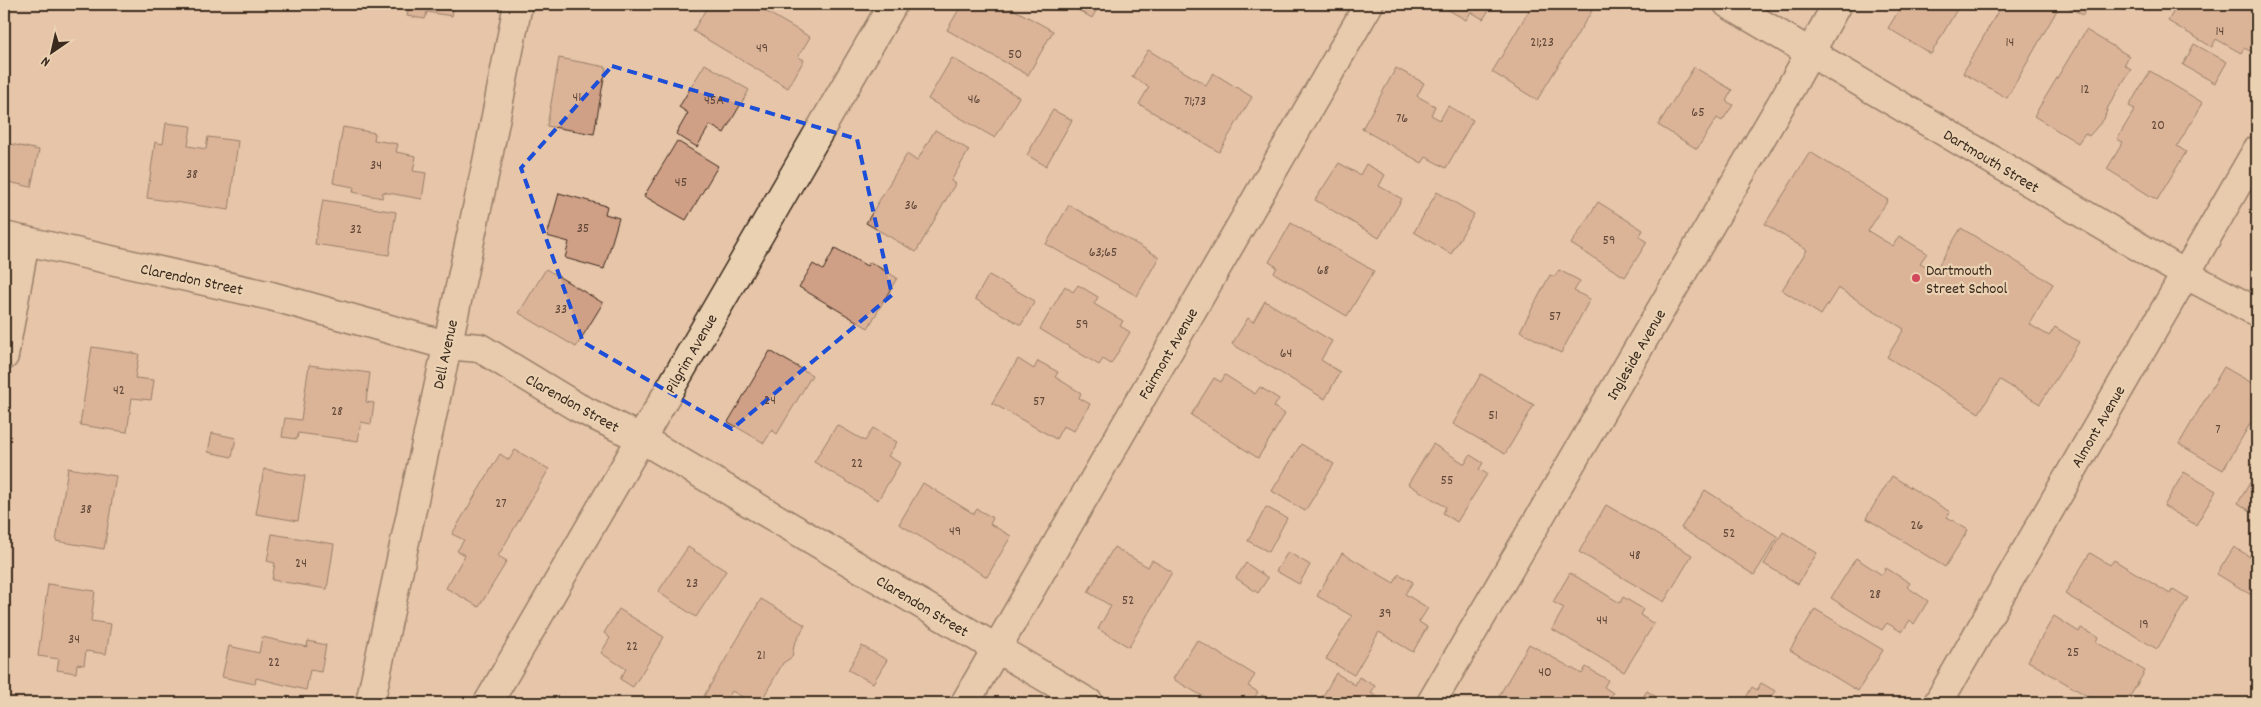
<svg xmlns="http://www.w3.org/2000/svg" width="2261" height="707" font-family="Dekko,sans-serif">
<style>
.building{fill:#cf9f86;stroke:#3b2a1e}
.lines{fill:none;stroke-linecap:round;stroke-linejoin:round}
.minor-casing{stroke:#3b2a1e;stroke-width:31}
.minor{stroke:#ead1b2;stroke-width:28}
.marked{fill:none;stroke:#1d4ed8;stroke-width:4;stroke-dasharray:10 6;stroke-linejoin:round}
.poi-dot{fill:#d1495b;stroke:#ead1b2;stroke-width:2}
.labels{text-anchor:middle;stroke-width:4.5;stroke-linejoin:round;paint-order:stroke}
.number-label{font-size:14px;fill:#604738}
.street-label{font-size:16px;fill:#3b2a1e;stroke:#ead1b2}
.poi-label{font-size:16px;fill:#3b2a1e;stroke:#ead1b2;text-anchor:start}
</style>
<rect width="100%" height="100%" fill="#e6c5a8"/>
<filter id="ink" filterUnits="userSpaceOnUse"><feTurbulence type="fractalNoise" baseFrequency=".02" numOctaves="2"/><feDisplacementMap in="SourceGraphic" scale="10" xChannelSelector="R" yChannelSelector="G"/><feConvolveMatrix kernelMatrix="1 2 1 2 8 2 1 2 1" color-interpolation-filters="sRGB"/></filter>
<g filter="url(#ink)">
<g class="building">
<path d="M387 4H454L452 16 427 12 425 19 407 16 409 7Z"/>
<path d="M709 4H753L810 37 798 57 804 60 788 88 693 31Z"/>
<path d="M962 4H1004L1053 31 1028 75 947 30Z"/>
<path d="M1068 4H1100L1092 18Z"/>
<path d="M1438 4H1493L1483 19 1471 12 1466 20Z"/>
<path d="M1533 4H1584L1593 9 1537 100 1492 72Z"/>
<path d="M1903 4H1960L1931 54 1888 28Z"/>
<path d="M2002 4H2046L2057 10 2007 98 1963 73Z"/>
<path d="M2063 4H2090L2083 15Z"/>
<path d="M2166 4H2244L2243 5 2257 13V43L2252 52 2244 48 2241 53 2216 39 2212 47 2168 21 2175 9Z"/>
<path d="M2086 30 2129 56 2124 65 2131 69 2108 107 2104 119 2089 136 2085 133 2078 143 2034 116Z"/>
<path d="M2194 44 2227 62 2215 83 2183 65Z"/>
<path d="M1148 50 1206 85 1213 73 1252 97 1219 152 1139 104 1149 87 1132 77Z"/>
<path d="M559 58 606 67 594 134 547 126Z"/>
<path d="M952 58 1019 97 995 138 928 99Z"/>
<path d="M705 64 749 90 724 133 710 125 697 147 676 134 688 113 679 107Z"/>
<path d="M1694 67 1732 90 1726 101 1733 105 1722 121 1717 118 1697 149 1658 125Z"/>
<path d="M1396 68 1424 83 1417 96 1435 106 1431 115 1440 120 1448 106 1473 120 1446 168 1426 157 1422 163 1362 129Z"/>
<path d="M2150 71 2203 103 2177 146 2186 152 2157 200 2107 169 2123 142 2117 139 2135 109 2129 106Z"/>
<path d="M1053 110 1072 120 1046 166 1027 155Z"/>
<path d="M166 123 191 126 188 146 206 149 208 137 238 141 229 210 147 198 155 142 163 144Z"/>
<path d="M4 127 9 128 6 143 39 150 31 187 4 181Z"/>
<path d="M343 127 375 133 374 140 398 144 396 152 416 156 413 171 426 173 422 199 383 192 382 198 353 192 354 187 333 183Z"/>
<path d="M935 130 969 150 951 181 955 184 916 252 866 223 907 154 917 161Z"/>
<path d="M677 141 718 166 686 220 644 196Z"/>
<path d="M1810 152 1888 200 1868 231 1893 246 1899 236 1927 253 1920 263 1935 271 1961 228 2053 284 2029 324 2049 336 2055 327 2079 342 2040 404 2000 380 1979 413 1887 357 1904 329 1838 288 1821 315 1782 290 1807 250 1765 224Z"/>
<path d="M1339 163 1360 175 1366 164 1385 175 1379 186 1402 199 1379 238 1315 200Z"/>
<path d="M1437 192 1474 214 1451 254 1414 232Z"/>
<path d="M559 193 607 206 605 214 619 218 604 269 565 258 569 242 547 236Z"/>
<path d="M323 200 396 212 389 255 315 244Z"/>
<path d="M1598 202 1643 230 1639 237 1647 242 1625 277 1571 244Z"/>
<path d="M1069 205 1159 257 1137 296 1046 244Z"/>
<path d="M1291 223 1374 271 1347 316 1274 273 1277 267 1269 262Z"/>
<path d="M835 248 867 266 870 262 897 278 868 328 799 287 813 264 823 270Z"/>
<path d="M546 269 603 303 576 347 519 313Z"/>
<path d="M1559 270 1580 281 1574 291 1590 299 1561 353 1520 331 1550 275 1554 277Z"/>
<path d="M989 275 1035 301 1021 325 975 299Z"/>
<path d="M1078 285 1098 297 1094 304 1123 321 1120 326 1130 332 1111 364 1103 359 1099 365 1040 329 1065 286 1073 292Z"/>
<path d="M1265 301 1332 341 1321 360 1340 372 1325 399 1232 344 1248 318 1253 322Z"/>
<path d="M92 347 139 354 135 378 154 380 151 400 132 398 127 432 80 425Z"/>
<path d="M770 351 812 375 777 434 772 430 764 443 728 422Z"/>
<path d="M1018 359 1034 369 1038 361 1058 372 1055 377 1081 393 1079 398 1090 404 1074 431 1063 426 1056 439 992 403Z"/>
<path d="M309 365 370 373 366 402 374 403 371 424 361 422 358 441 298 433 297 439 282 437 285 418 301 420Z"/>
<path d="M2224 367 2257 386V412L2223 470 2179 444Z"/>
<path d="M1481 374 1534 405 1505 454 1453 424Z"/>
<path d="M1225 375 1255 394 1260 387 1279 399 1274 407 1285 414 1258 458 1191 415 1214 378 1221 382Z"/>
<path d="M837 425 865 441 873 428 897 442 888 456 900 463 878 500 814 462Z"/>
<path d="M212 433 236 438 232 457 208 452Z"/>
<path d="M1301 444 1334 464 1305 511 1272 491Z"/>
<path d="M1433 444 1465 464 1470 455 1483 463 1479 469 1487 474 1457 522 1443 513 1446 507 1408 484Z"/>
<path d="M515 450 549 469 498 556 507 561 479 607 446 588 465 555 457 551 464 540 452 534 500 454 509 460Z"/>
<path d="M68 468 116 476 104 549 56 541Z"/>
<path d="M264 469 305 476 298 521 256 514Z"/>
<path d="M2257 471V515L2238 503Z"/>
<path d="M2184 472 2216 491 2196 525 2164 506Z"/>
<path d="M1892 476 1950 512 1947 517 1968 530 1945 567 1866 518Z"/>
<path d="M923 483 974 514 977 509 993 518 990 524 1011 536 987 577 899 524Z"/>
<path d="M1705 490 1778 537 1754 575 1681 528Z"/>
<path d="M1606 505 1692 555 1664 602 1579 552Z"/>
<path d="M1266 507 1287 518 1269 552 1248 541Z"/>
<path d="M1783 532 1817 553 1798 584 1764 564Z"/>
<path d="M272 534 334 544 327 589 272 580 275 563 267 561Z"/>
<path d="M688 547 726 571 696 617 658 592Z"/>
<path d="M1114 547 1148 567 1152 560 1172 572 1129 647 1098 629 1111 606 1088 592Z"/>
<path d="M2234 547 2257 561V589L2253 596 2217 574Z"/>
<path d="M1288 552 1310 565 1299 584 1276 571Z"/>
<path d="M1342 553 1394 583 1399 574 1413 582 1405 594 1428 608 1419 622 1427 627 1413 652 1379 632 1354 675 1326 659 1352 616 1317 596Z"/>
<path d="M2090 553 2110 565 2114 560 2170 594 2173 589 2188 598 2157 649 2065 594Z"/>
<path d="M1856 558 1882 575 1886 568 1910 583 1907 587 1928 601 1914 624 1910 620 1902 632 1887 623 1882 630 1831 598Z"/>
<path d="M1246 563 1268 578 1258 593 1236 578Z"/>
<path d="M1570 573 1620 603 1623 597 1643 609 1640 615 1654 624 1624 672 1552 629 1564 608 1553 602Z"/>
<path d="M48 584 95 591 91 621 111 624 106 654 86 651 84 665 77 664 76 673 57 670 59 659 38 656Z"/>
<path d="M761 599 805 625 794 645 792 657 783 663 760 703H753L732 691 725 703H717L704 696Z"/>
<path d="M619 609 664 637 633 687 620 679 626 669 601 653 610 638 604 633Z"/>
<path d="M1815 609 1883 650 1858 691 1790 650Z"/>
<path d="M2054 616 2079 632 2081 628 2098 637 2096 642 2145 671 2126 703H2099L2028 661Z"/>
<path d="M262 637 307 647 308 641 326 645 321 672 310 670 306 690 256 678 255 684 222 677 229 646 259 653Z"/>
<path d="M1197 640 1255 675 1248 686 1258 692 1251 703H1203L1201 702 1204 697 1173 679Z"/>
<path d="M1529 644 1582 674 1586 667 1608 680 1604 687 1613 693 1606 703H1512L1499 696Z"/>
<path d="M862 646 887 660 873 683 848 670Z"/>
<path d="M1336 673 1355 685 1359 677 1375 686 1371 693 1382 700 1381 703H1319Z"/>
<path d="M1761 683 1775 691 1770 698 1779 703H1743L1752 687 1757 690Z"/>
<path d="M1647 691 1665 703H1639Z"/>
<path d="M1262 695 1276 703H1257Z"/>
</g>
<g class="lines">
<g class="minor-casing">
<g id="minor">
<path d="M1728 4 2185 274 2257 312"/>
<path d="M4 236 271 296 446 345 480 348 577 407 640 438 1089 703"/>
<path d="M4 356 25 241"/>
<path d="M370 703 487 162 518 4"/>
<path d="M488 703 893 4"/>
<path d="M965 703 1369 4"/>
<path d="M1431 703 1791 87 1837 4"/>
<path d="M1938 703 2257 150"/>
</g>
</g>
<use href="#minor" class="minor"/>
</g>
</g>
<path d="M0 0H2261V707H0ZM612 66 857 139 892 295 732 429 583 342 521 168Z" fill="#e6c5a8" fill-opacity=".55" fill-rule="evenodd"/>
<path class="marked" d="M612 66 857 139 892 295 732 429 583 342 521 168Z"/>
<circle class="poi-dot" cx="1916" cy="278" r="5"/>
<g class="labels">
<g class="number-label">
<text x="2220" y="35">14</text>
<text x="1542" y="46">21;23</text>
<text x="2010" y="46">14</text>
<text x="762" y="52">49</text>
<text x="1015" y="58">50</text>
<text x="2085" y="93">12</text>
<text x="577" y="101">41</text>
<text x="974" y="103">46</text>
<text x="714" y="104">45A</text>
<text x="1195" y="105">71;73</text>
<text x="1698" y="116">65</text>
<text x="1402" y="122">76</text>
<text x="2158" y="129">20</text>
<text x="376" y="169">34</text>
<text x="192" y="178">38</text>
<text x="681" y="186">45</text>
<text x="911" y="209">36</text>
<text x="583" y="232">35</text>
<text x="356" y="233">32</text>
<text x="1609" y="244">59</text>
<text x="1103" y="256">63;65</text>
<text x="1323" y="274">68</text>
<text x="561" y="313">33</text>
<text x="1555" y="320">57</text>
<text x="1082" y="328">59</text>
<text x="1286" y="357">64</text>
<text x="119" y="394">42</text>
<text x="770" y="404">24</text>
<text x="1039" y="405">57</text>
<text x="337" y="415">28</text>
<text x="1493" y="419">51</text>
<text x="2218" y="433">7</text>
<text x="857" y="467">22</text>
<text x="1447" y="484">55</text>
<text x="501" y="507">27</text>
<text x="86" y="513">38</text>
<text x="1917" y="529">26</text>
<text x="955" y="535">49</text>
<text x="1729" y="537">52</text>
<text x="1635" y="559">48</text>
<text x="301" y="567">24</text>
<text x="692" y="587">23</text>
<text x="1875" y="598">28</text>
<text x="1128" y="604">52</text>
<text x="1385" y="617">39</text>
<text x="1602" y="624">44</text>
<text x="2144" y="628">19</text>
<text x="74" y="643">34</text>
<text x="632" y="650">22</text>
<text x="2073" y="656">25</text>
<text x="761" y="659">21</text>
<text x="274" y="666">22</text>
<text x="1545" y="676">40</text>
</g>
<g class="street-label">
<text transform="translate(1992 160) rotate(31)" y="6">Dartmouth Street</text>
<text transform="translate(192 278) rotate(12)" y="6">Clarendon Street</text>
<text transform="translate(690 353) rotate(-60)" y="6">Pilgrim Avenue</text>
<text transform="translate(1167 353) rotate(-60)" y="6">Fairmont Avenue</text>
<text transform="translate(444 354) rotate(-78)" y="6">Dell Avenue</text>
<text transform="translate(1635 354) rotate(-60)" y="6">Ingleside Avenue</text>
<text transform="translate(573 402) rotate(29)" y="6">Clarendon Street</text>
<text transform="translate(2097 426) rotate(-60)" y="6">Almont Avenue</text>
<text transform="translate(923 605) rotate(31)" y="6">Clarendon Street</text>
</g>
<g class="poi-label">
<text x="1926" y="275">Dartmouth<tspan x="1926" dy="18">Street School</tspan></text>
</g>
</g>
<rect width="2261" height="707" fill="none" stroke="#ead1b2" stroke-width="20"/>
<rect x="10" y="10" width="2241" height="687" fill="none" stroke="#3b2a1e" stroke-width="2" filter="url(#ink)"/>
<g transform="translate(52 52) rotate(214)" stroke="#ead1b2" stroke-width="4" paint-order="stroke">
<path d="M0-4L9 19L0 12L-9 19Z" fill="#3b2a1e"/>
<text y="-8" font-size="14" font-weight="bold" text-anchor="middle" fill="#3b2a1e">N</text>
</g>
</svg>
